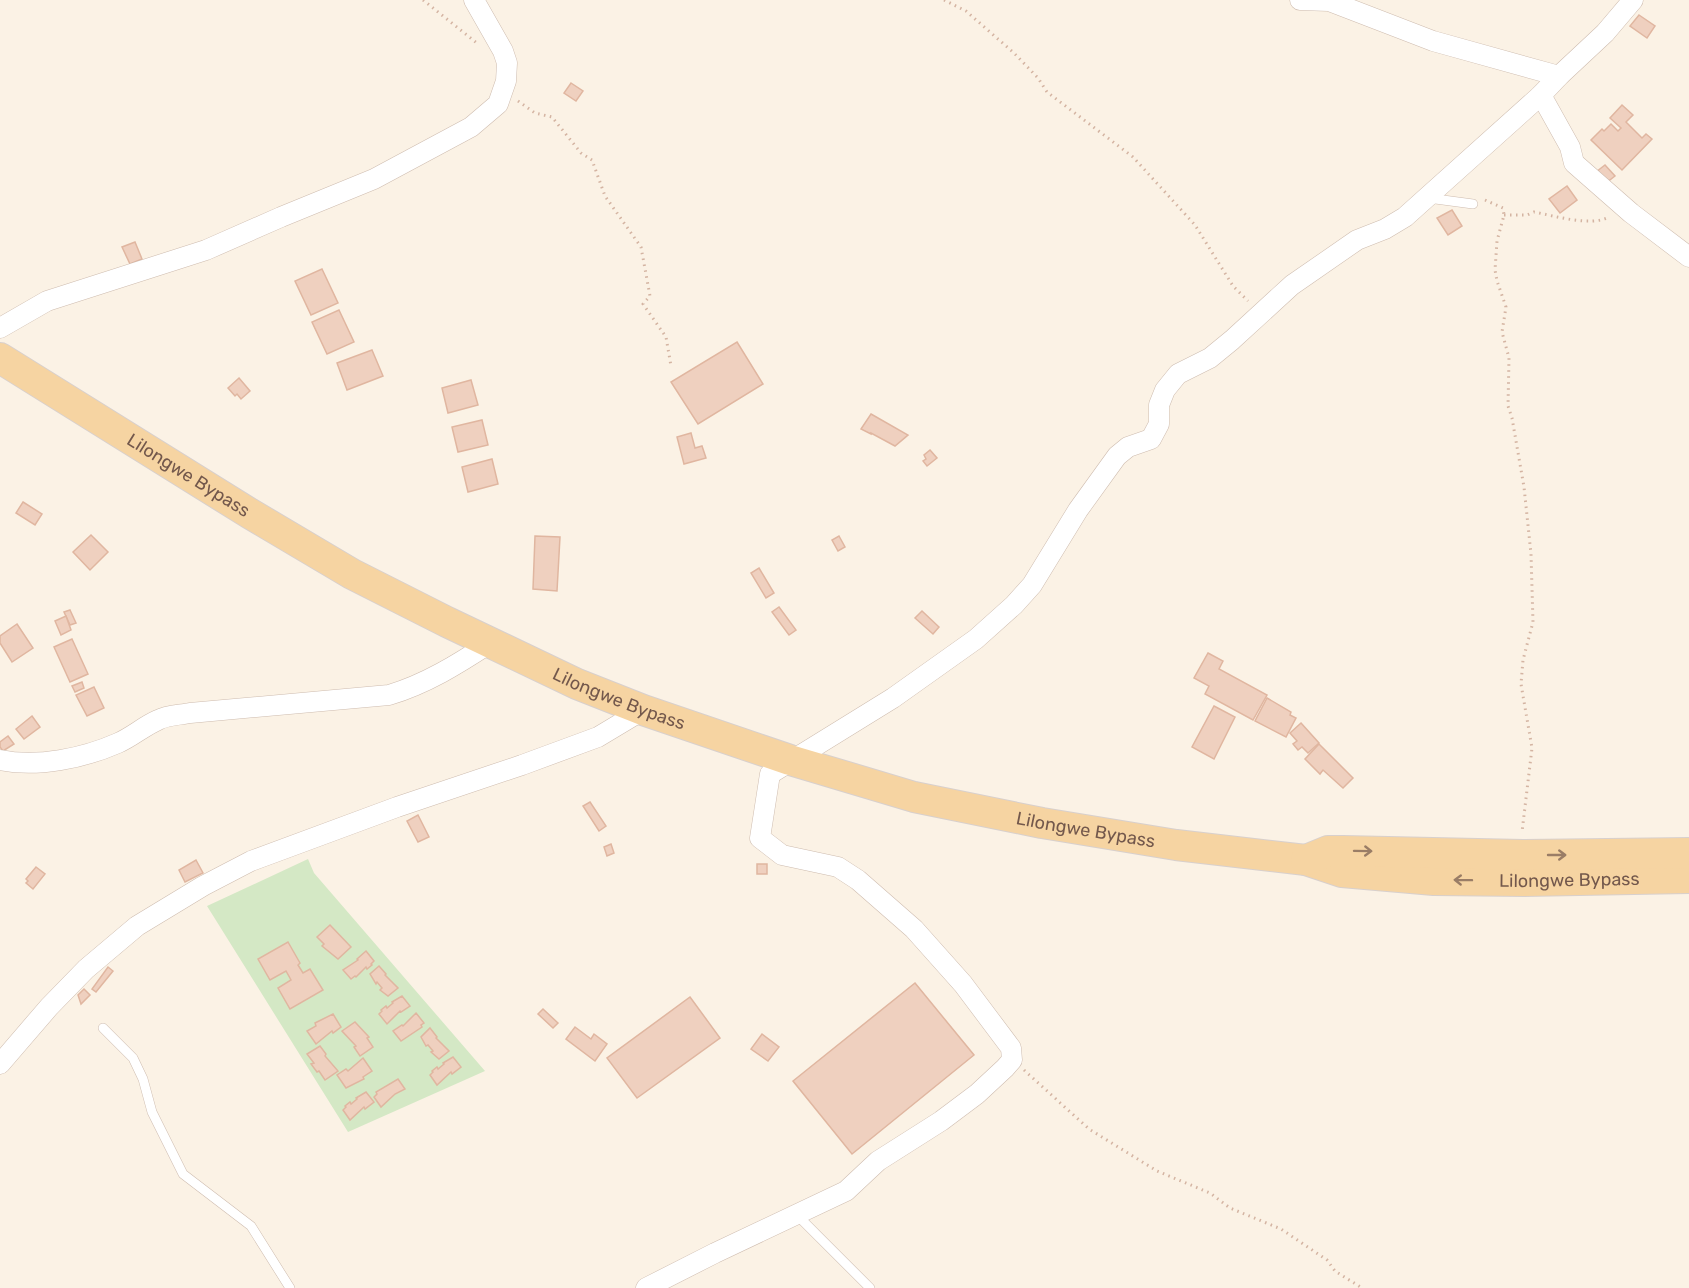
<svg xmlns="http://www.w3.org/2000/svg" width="1689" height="1288" font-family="Rubik,sans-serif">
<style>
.green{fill:#d4e8c5}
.building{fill:#efd0bf;stroke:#e0b6a0;stroke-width:1.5}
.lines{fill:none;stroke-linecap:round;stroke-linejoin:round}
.lane-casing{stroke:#cebcaf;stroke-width:10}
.street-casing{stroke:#cebcaf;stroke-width:21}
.primary-casing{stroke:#d8d0cd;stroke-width:32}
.path{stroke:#d4b4a2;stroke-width:3;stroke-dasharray:1.5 4.5;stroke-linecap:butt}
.lane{stroke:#fff;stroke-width:9}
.street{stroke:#fff;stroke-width:20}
.primary{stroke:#f6d4a2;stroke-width:30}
.oneway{stroke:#9a7d66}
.labels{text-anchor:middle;stroke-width:6;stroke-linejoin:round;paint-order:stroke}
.street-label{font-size:18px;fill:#73584c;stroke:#fef6eb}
</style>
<rect width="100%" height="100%" fill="#fbf2e5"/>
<path class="green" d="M308 859 314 873 485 1071 348 1132 207 906Z"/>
<g class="building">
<path d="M1639 15 1655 26 1647 38 1630 26Z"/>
<path d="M571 83 583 91 576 101 564 93Z"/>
<path d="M1622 105 1633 115 1626 122 1642 138 1646 134 1652 139 1622 170 1591 140 1602 129 1604 131 1611 124 1618 131 1621 128 1610 118Z"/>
<path d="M1605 165 1615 176 1606 183 1596 172Z"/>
<path d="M1567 186 1577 200 1560 213 1549 199Z"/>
<path d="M1452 210 1462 226 1448 235 1437 218Z"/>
<path d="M135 242 142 259 130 264 122 247Z"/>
<path d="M322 269 338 303 311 315 295 281Z"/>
<path d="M339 310 354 342 327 354 312 322Z"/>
<path d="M737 342 763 384 698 424 671 382Z"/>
<path d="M372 350 383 376 347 390 337 363Z"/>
<path d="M239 378 250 391 241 399 237 394 235 396 228 388Z"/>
<path d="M471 380 478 405 448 413 442 388Z"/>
<path d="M871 414 908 435 895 446 871 433V434L861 429Z"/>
<path d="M482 420 488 445 458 452 452 427Z"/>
<path d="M691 433 695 448 702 446 706 458 684 464 677 437Z"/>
<path d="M930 450 937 458 927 466 923 461 926 459 924 455Z"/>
<path d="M492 459 498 484 468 492 462 467Z"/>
<path d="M23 502 42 514 35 525 16 513Z"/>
<path d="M91 535 108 552 90 570 73 552Z"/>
<path d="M535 536 560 537 557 591 533 589Z"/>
<path d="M839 536 845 547 838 551 832 540Z"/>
<path d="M759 568 774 593 766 598 751 573Z"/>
<path d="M779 607 796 630 789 635 772 612Z"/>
<path d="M70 610 76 623 70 625 64 612Z"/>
<path d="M922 611 939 627 933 634 915 618Z"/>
<path d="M66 616 71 630 61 635 55 621Z"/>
<path d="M17 624 33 648 12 662 0 643V636Z"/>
<path d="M72 639 88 674 70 682 54 647Z"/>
<path d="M1208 653 1223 661 1219 669 1267 695 1253 720 1205 694 1209 686 1194 678Z"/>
<path d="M82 682 84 688 75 692 72 686Z"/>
<path d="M94 687 104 708 87 716 76 695Z"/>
<path d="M1267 698 1291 712 1290 715 1296 718 1286 737 1255 721Z"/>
<path d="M1214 706 1235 717 1214 759 1192 747Z"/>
<path d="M32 716 40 727 24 739 16 729Z"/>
<path d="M1301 723 1319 743 1308 753 1302 747 1298 750 1293 744 1297 741 1290 733Z"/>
<path d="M8 736 14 744 3 751 0 747V742Z"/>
<path d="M1319 744 1353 778 1343 788 1323 770 1320 774 1305 759Z"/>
<path d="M590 802 606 826 599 831 583 806Z"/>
<path d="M418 815 429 837 418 842 407 821Z"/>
<path d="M611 844 614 853 607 856 604 847Z"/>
<path d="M196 860 203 873 185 882 179 870Z"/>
<rect x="757" y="864" width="10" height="10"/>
<path d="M36 867 45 874 33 889 26 883 28 881 26 879Z"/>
<path d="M330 925 351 947 338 959 322 946 324 944 317 937Z"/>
<path d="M288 942 300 963 298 965 303 973 310 969 323 990 290 1009 278 988 291 980 286 971 270 980 258 959Z"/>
<path d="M366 951 374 961 371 964 372 965 367 969 366 967 356 977 355 976 351 979 343 970 358 960 357 959Z"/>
<path d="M379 966 386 974 385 975 398 988 388 996 380 990 382 988 377 982 376 984 370 974Z"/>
<path d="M108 967 113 971 96 992 92 989Z"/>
<path d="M915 983 974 1055 852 1154 793 1081Z"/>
<path d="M84 989 90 995 81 1004 78 995Z"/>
<path d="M402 996 410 1006 401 1012 400 1011 387 1024 379 1014 382 1011 381 1010 386 1006 387 1008 393 1003 392 1002Z"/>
<path d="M690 997 720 1038 637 1098 607 1058Z"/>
<path d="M543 1009 558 1023 553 1028 538 1014Z"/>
<path d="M416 1013 424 1023 421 1025 422 1027 401 1041 393 1031 402 1025 403 1026Z"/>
<path d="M333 1014 341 1027 333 1033 332 1031 316 1044 307 1031 316 1026 315 1023Z"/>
<path d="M355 1022 369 1037 367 1038 373 1047 360 1056 354 1047 356 1046 342 1031Z"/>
<path d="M575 1027 591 1039 594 1034 607 1044 595 1061 566 1039Z"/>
<path d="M430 1028 437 1037 436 1038 449 1051 439 1059 431 1052 433 1051 428 1045 426 1046 421 1037Z"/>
<path d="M762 1034 779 1047 768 1061 751 1049Z"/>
<path d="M320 1046 326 1054 325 1056 338 1071 325 1080 319 1071 317 1072 311 1064 314 1063 307 1054Z"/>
<path d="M453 1057 461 1067 452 1074 451 1072 437 1085 430 1075 433 1072 432 1071 437 1067 438 1069 444 1064 443 1063Z"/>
<path d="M363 1058 372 1071 363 1077 364 1079 346 1088 337 1075 346 1069 348 1071Z"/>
<path d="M398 1079 405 1089 395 1094 381 1107 374 1097 377 1094 376 1092Z"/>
<path d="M366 1092 374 1102 365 1109 364 1107 350 1120 343 1110 346 1107 345 1106 350 1102 351 1104 357 1099 356 1098Z"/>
</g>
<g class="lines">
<g class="lane-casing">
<g id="lane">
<path d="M1428 198 1473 204"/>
<path d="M103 1028 133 1058 143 1079 152 1112 183 1174 251 1226 290 1288"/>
<path d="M797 1215 870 1288"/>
</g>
</g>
<g class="street-casing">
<g id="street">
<path d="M1300 0 1329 1 1433 41 1559 76"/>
<path d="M1541 95 1570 147 1574 163 1631 213 1689 257"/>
<path d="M0 328 47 301 206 250 281 217 374 179 471 127 498 104 506 81 507 63 503 51 474 0"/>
<path d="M0 760C37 768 84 758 118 743 132 737 144 726 158 720 167 715 180 715 190 713L389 695C426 684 458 664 490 643"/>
<path d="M0 1064 49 1007 86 969 137 926 203 886 251 861 397 807 522 765 598 737 643 710"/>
<path d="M646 1288 715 1253 846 1191 878 1161 941 1121 977 1094 1005 1068 1012 1060 1011 1048 963 984 914 929 858 880 838 867 782 855 760 838 770 774 893 698 976 639 1014 605 1032 585 1078 510 1117 456 1128 447 1151 439 1159 424V405L1165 390 1178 374 1210 358 1232 340 1292 285 1357 240 1385 229 1405 217 1541 95 1559 76 1605 33 1633 0"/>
</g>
</g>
<g class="primary-casing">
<g id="primary">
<path id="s1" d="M0 358 249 513 352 574 447 622 577 684 643 710 790 760 914 797 1042 823 1176 845 1306 860 1342 872 1434 880 1524 881 1689 878"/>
<path d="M1306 860 1328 851H1343L1523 855 1689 853"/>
</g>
</g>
<g class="path">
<path d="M423 0 478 44"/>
<path d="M944 0 966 11 1014 53 1038 78 1047 92 1133 157 1195 225 1233 286 1248 301"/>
<path d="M518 101 535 113 552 117 581 153 592 160 605 196 641 247 650 296 643 304 666 337 671 366"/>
<path d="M1485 200 1503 208 1504 215 1497 241 1495 270 1497 281 1506 307 1502 332 1509 358 1508 406 1512 418 1524 487 1531 554 1533 622 1523 660 1521 684 1532 748 1522 832"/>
<path d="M1504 215H1527L1534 212C1555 216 1591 227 1609 217"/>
<path d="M1024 1070 1089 1129 1157 1171 1210 1193 1230 1208 1281 1229 1327 1260 1335 1271 1362 1288"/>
</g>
<use href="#lane" class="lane"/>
<use href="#street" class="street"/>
<use href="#primary" class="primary"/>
</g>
<defs><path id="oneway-shaft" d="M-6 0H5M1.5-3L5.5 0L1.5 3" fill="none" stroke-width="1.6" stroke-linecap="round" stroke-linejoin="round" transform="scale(1.5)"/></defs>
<g class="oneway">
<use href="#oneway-shaft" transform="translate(1363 851) rotate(1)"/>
<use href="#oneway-shaft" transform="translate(1557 855)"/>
<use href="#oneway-shaft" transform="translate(1463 880) rotate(-179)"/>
</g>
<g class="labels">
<g class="street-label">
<text dy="6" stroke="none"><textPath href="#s1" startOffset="222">Lilongwe Bypass</textPath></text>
<text dy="6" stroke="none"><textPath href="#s1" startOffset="708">Lilongwe Bypass</textPath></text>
<text dy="6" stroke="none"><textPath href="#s1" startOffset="1194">Lilongwe Bypass</textPath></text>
<text dy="6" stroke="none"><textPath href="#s1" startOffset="1682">Lilongwe Bypass</textPath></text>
</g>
</g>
</svg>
